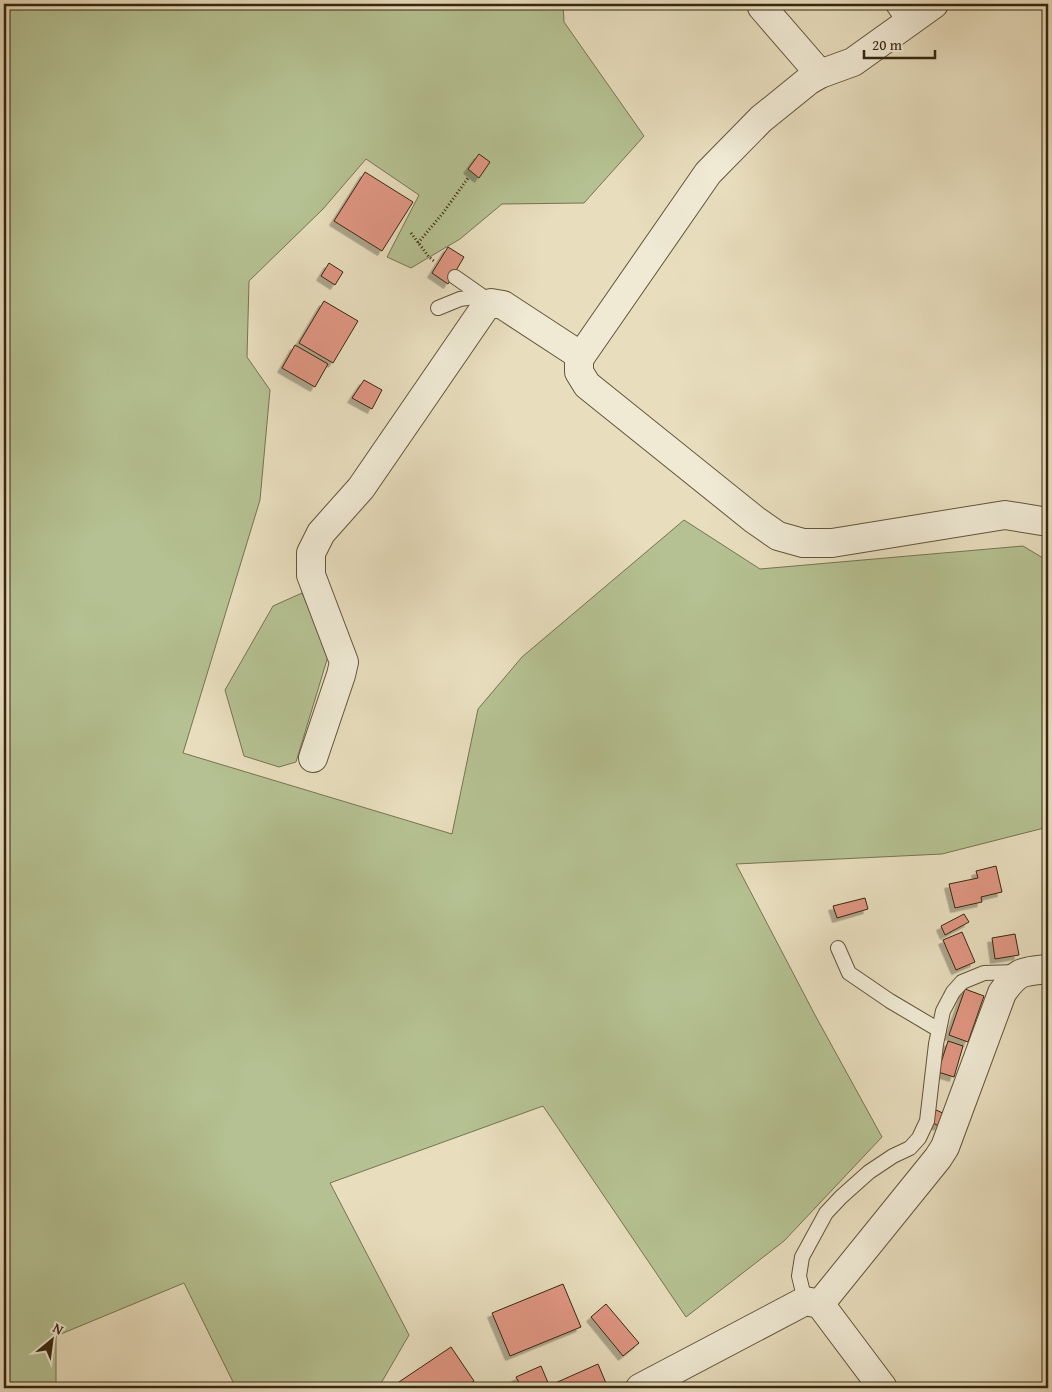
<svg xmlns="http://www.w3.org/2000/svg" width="1052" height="1392" font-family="'Gentium Book Plus',serif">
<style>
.green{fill:#b5c192;stroke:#767450}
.building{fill:#e09683;stroke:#37260e;filter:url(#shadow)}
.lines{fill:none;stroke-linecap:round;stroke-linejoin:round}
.lane-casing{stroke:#63543a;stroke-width:16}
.street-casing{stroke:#63543a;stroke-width:30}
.path{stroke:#37260e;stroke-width:3;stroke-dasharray:1 2.5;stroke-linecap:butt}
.lane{stroke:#f0ead5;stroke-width:14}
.street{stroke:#f0ead5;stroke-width:28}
</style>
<defs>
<filter id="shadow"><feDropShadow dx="-4.5" dy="4.5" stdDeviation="0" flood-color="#0004"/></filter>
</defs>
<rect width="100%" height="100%" fill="#e8debe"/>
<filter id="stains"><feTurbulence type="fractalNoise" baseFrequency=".004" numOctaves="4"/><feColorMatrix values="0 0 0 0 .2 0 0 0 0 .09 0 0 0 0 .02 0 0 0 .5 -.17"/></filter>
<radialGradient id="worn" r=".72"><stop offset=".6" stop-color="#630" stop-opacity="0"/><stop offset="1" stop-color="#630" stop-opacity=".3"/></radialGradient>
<g class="green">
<path d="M4 4H563L564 22 644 136 584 203 502 204 460 239 411 268 387 257 419 195 366 159 323 209 249 281 247 357 270 390 260 500 183 753 452 834 478 709 522 657 684 520 760 569 1023 546 1048 561V827L942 854 736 864 815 1015 882 1137 784 1241 686 1317 543 1106 330 1183 409 1335 380 1385V1388H236L184 1283 56 1336V1388H4Z"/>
<path d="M302 593 329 653 296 762 279 767 244 756 225 690 273 606Z"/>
</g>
<g class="building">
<path d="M479 154 490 162 479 178 468 169Z"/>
<path d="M365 172 413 202 382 251 334 221Z"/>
<path d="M448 247 464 257 448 284 432 273Z"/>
<path d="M329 263 343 272 335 285 321 276Z"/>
<path d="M324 301 358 321 333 363 299 343Z"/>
<path d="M295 345 328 364 315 387 282 368Z"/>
<path d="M364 380 382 390 372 409 352 398Z"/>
<path d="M996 866 1002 892 981 897 982 902 955 908 949 884 978 878 976 871Z"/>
<path d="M865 898 868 909 837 918 833 906Z"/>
<path d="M964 914 969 922 945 935 941 926Z"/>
<path d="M962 932 975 962 956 970 943 940Z"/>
<path d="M1015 934 1019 955 995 959 992 938Z"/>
<path d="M965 989 984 996 968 1042 949 1035Z"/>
<path d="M948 1041 963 1046 954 1077 938 1072Z"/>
<path d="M936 1110 945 1114 939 1126 931 1122Z"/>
<path d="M563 1284 581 1327 510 1356 492 1313Z"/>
<path d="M606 1304 639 1343 623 1356 591 1317Z"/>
<path d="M451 1347 474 1381 463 1388H395L393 1386Z"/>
<path d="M598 1364 608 1388H544Z"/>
<path d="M541 1366 549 1385 542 1388H522L516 1377Z"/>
</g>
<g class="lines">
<g class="lane-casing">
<g id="lane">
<path d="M892 4 905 23"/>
<path d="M455 277 485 298"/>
<path d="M438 308 460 299 481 296"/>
<path d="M838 948 849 973 890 1001 939 1030"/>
<path d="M805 1301 799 1276 802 1257 826 1213 841 1197 869 1172 893 1156 910 1148 919 1138 927 1121 936 1044 943 1011 953 992 962 982 984 973 1020 972"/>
</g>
</g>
<g class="street-casing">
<g id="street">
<path d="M934 4 853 62 820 74 808 81 761 119 708 173 579 359V372L587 385 755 520 778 536 803 543H832L1005 515 1048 522"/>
<path d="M762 7 820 74"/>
<path d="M313 758 341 675 344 662 311 575V553L321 533 361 488 486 306 491 303 503 305 581 356"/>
<path d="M820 1304 938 1158 945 1147 1002 993C1018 970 1022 972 1048 969"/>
<path d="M640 1388 805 1301 820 1304 883 1388"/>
</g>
</g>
<g class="path">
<path d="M411 233 429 257 435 262"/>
<path d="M418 243 443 213 468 178"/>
</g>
<use href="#lane" class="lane"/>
<use href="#street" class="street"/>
</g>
<rect width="1052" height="1392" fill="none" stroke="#e8debe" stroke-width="20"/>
<rect x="5" y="5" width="1042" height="1382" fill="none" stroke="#37260e" stroke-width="2.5"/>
<rect x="10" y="10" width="1032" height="1372" fill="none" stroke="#37260e"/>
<g transform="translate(52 1340) rotate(29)" stroke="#f0ead5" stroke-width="4" paint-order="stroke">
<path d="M0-4L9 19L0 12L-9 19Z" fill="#37260e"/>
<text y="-8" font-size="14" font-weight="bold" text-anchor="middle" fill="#37260e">N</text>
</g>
<path d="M864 50v8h71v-8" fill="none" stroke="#37260e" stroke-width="2.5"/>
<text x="872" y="50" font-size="15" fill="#37260e" stroke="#f0ead5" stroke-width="4" paint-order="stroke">20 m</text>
<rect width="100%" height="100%" filter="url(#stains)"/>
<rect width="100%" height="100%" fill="url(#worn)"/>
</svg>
